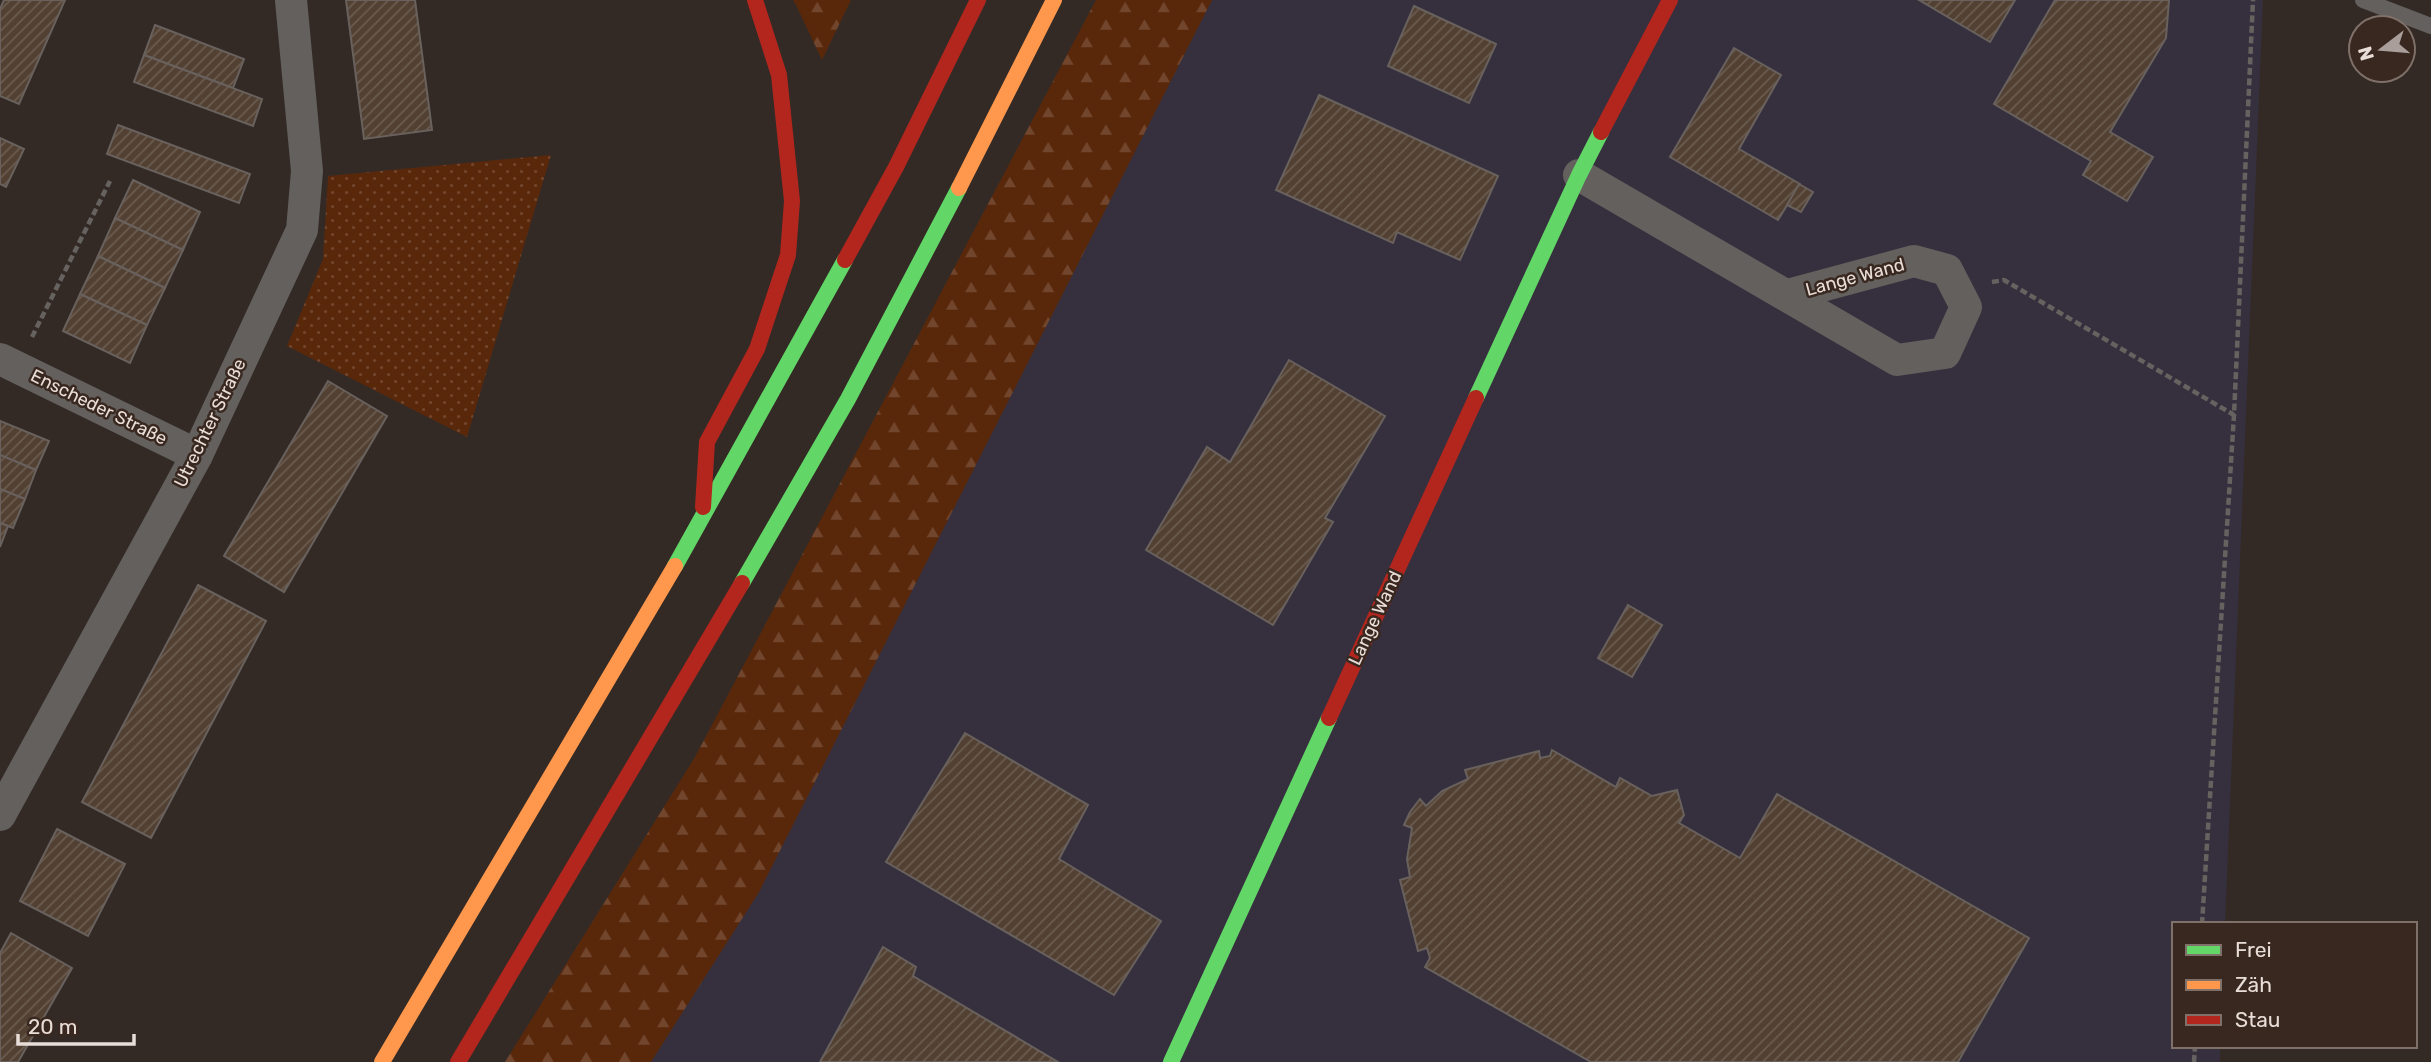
<svg xmlns="http://www.w3.org/2000/svg" width="2431" height="1062" font-family="Rubik,sans-serif">
<style>
.industrial{fill:#36303e}
.forest{fill:url(#forest-firs)}
.park{fill:url(#park-dots)}
.building{fill:url(#building-hatch);stroke:#69615d;stroke-width:2}
.lines{fill:none;stroke-linecap:round;stroke-linejoin:round}
.path{stroke:#66625f;stroke-width:4.5;stroke-dasharray:7 3.5;stroke-linecap:butt}
.lane{stroke:#63605d;stroke-width:16}
.street{stroke:#63605d;stroke-width:32}
.fast{stroke:#63d668;stroke-width:16}
.slow{stroke:#ff974d;stroke-width:16}
.jam{stroke:#b3261e;stroke-width:16}
.labels{text-anchor:middle;stroke-width:5;stroke-linejoin:round;paint-order:stroke}
.street-label{font-size:18px;fill:#e9ddd8;stroke:#392820}
</style>
<defs>
<pattern id="forest-firs" width="22" height="20" patternUnits="userSpaceOnUse" patternTransform="scale(1.75)"><rect width="22" height="20" fill="#59270a"/><path d="M5 1l3.5 6h-7zM16 11l3.5 6h-7z" fill="#71462d"/></pattern>
<pattern id="park-dots" width="8" height="8" patternUnits="userSpaceOnUse" patternTransform="scale(1.75)"><rect width="8" height="8" fill="#59270a"/><path d="M2 2h.1M6 6h.1" fill="none" stroke="#71462d" stroke-width="1.8" stroke-linecap="round"/></pattern>
<pattern id="building-hatch" width="6" height="6" patternUnits="userSpaceOnUse" patternTransform="scale(1.75)"><rect width="6" height="6" fill="#524133"/><path d="M-1 1l2-2M0 6l6-6M5 7l2-2" fill="none" stroke="#6b5c50"/></pattern>
</defs>
<rect width="100%" height="100%" fill="#332a26"/>
<path class="industrial" d="M1141 0H2263L2225 924H2174V1046H2220V1062H594Z"/>
<g class="forest">
<path d="M793 0H851L822 60 796 5Z"/>
<path d="M1096 0H1212L759 892 651 1062H505L695 757Z"/>
</g>
<path class="park" d="M551 155 467 437 287 346 323 259 328 176Z"/>
<g class="building">
<path d="M4 0H65L19 104 0 96V9Z"/>
<path d="M346 0H415L432 130 364 139Z"/>
<path d="M1919 0H2015L1990 42Z"/>
<path d="M2055 0H2169L2166 38 2110 132 2153 157 2127 201 2083 175 2091 161 1994 104Z"/>
<path d="M1414 6 1496 44 1469 103 1388 66Z"/>
<path d="M155 25 244 59 233 88 144 55Z"/>
<path d="M1734 48 1781 75 1739 149 1800 184 1778 220 1670 157Z"/>
<path d="M144 55 262 99 253 126 134 82Z"/>
<path d="M1319 95 1498 176 1460 260 1397 232 1393 243 1276 190Z"/>
<path d="M118 125 250 174 239 203 107 154Z"/>
<path d="M0 138 24 149 6 187 0 184Z"/>
<path d="M133 180 200 212 183 250 115 218Z"/>
<path d="M1799 184 1813 192 1801 212 1787 205Z"/>
<path d="M115 218 183 250 165 288 98 256Z"/>
<path d="M98 256 165 288 147 325 80 294Z"/>
<path d="M80 294 147 325 130 363 63 331Z"/>
<path d="M1289 360 1385 416 1325 518 1333 522 1273 625 1146 550 1207 447 1230 462Z"/>
<path d="M328 381 387 416 284 592 224 556Z"/>
<path d="M0 421 49 441 36 470 0 455Z"/>
<path d="M0 455 36 470 25 499 0 489Z"/>
<path d="M0 489 25 499 13 528 0 523Z"/>
<path d="M0 523 8 526 0 547Z"/>
<path d="M198 585 266 621 151 838 82 802Z"/>
<path d="M1628 605 1662 625 1632 677 1598 658Z"/>
<path d="M965 733 1088 805 1059 859 1161 921 1114 995 886 862Z"/>
<path d="M1552 750 1616 787 1620 778 1652 796 1677 790 1684 815 1679 823 1740 858 1777 794 2029 938 1958 1062H1591L1425 967 1430 958 1427 948 1418 951 1400 880 1410 877 1407 859 1412 828 1404 825 1410 812 1420 799 1426 806 1442 791 1468 779 1465 770 1539 751 1540 758 1550 756Z"/>
<path d="M57 829 125 864 88 936 20 901Z"/>
<path d="M11 933 72 968 18 1062H0V953Z"/>
<path d="M883 947 916 967 913 976 1058 1062H820Z"/>
</g>
<g class="lines">
<g class="path">
<path d="M1992 282 2004 280 2234 415"/>
<path d="M32 337 110 181"/>
<path d="M2202 924 2234 415 2253 0"/>
<path d="M2194 1062 2195 1046"/>
</g>
<path class="lane" d="M2363 0 2431 26"/>
<g class="street">
<path d="M1579 175 1897 360 1945 353 1966 307 1947 270 1914 261 1788 295"/>
<path d="M0 359 197 455"/>
<path d="M0 815 197 455 302 230 307 171 291 0"/>
</g>
<g class="fast">
<path d="M1476 398 1579 175 1601 132"/>
<path d="M675 566 845 260"/>
<path d="M742 583 848 399 959 188"/>
<path d="M1171 1062 1329 718"/>
</g>
<g class="slow">
<path d="M959 188 1054 0"/>
<path d="M382 1062 675 566"/>
</g>
<g class="jam">
<path d="M1601 132 1670 0"/>
<path d="M845 260 896 167 978 0"/>
<path d="M703 507 707 442 757 349 788 255 792 201 779 75 755 0"/>
<path d="M1329 718 1476 398"/>
<path d="M458 1062 742 583"/>
</g>
</g>
<g class="labels">
<g class="street-label">
<text transform="translate(1855 277) rotate(-15)" y="6">Lange Wand</text>
<text transform="translate(99 407) rotate(26)" y="6">Enscheder Straße</text>
<text transform="translate(210 423) rotate(-64)" y="6">Utrechter Straße</text>
<text transform="translate(1375 618) rotate(-65)" y="6">Lange Wand</text>
</g>
</g>
<rect x="2172" y="922" width="245" height="126" fill="#392820" stroke="#7f706a" stroke-width="2"/>
<rect x="2186" y="945" width="35" height="10" fill="#63d668" stroke="#7f706a" stroke-width="2"/>
<text x="2235" y="957" font-size="21" fill="#e9ddd8">Frei</text>
<rect x="2186" y="980" width="35" height="10" fill="#ff974d" stroke="#7f706a" stroke-width="2"/>
<text x="2235" y="992" font-size="21" fill="#e9ddd8">Zäh</text>
<rect x="2186" y="1015" width="35" height="10" fill="#b3261e" stroke="#7f706a" stroke-width="2"/>
<text x="2235" y="1027" font-size="21" fill="#e9ddd8">Stau</text>
<g transform="translate(2382 49) rotate(254)"><circle r="33" fill="#392820" stroke="#7f706a" stroke-width="2"/>
<path d="M0-5L12 26L0 18L-12 26Z" fill="#a99e9a"/>
<text y="-10" font-size="19" font-weight="bold" text-anchor="middle" fill="#e9ddd8">N</text>
</g>
<path d="M18 1034v10h116v-10" fill="none" stroke="#e9ddd8" stroke-width="3.5"/>
<text x="28" y="1034" font-size="21" fill="#e9ddd8" stroke="#392820" stroke-width="5" paint-order="stroke">20 m</text>
</svg>
